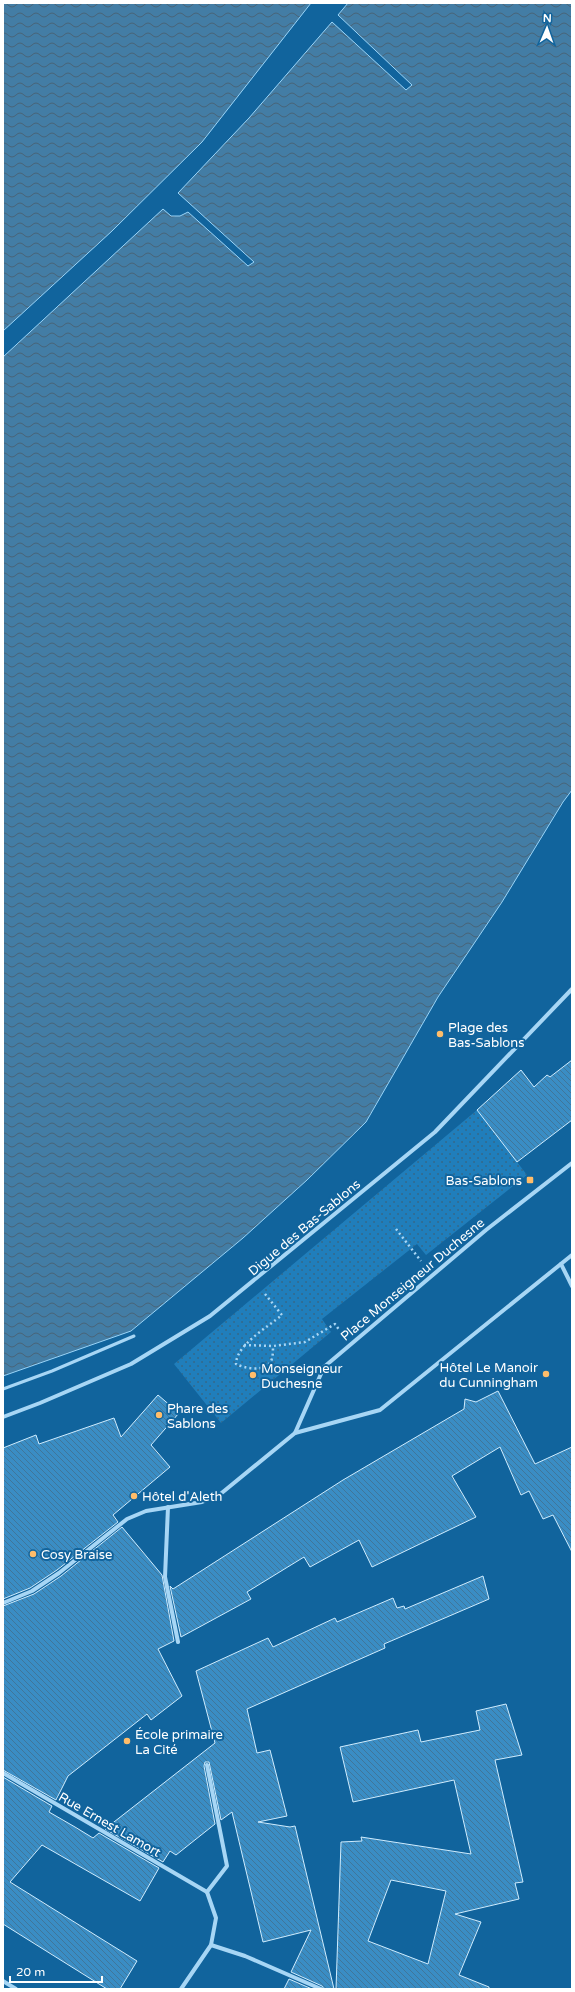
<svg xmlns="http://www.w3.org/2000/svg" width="575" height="1992" font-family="'Varela Round',sans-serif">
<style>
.park{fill:url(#park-dots)}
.water{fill:url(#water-waves);stroke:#99d4f8}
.building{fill:url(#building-back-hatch);stroke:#cfecfe;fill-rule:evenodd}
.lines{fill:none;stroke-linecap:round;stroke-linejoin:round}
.path{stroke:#a7d6f5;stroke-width:2.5;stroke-dasharray:2 3;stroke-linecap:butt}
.lane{stroke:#a7d6f5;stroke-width:3}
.street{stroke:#a7d6f5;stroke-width:4}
.poi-dot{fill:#ffbd6a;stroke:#11649d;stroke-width:1.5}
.labels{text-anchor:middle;stroke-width:4;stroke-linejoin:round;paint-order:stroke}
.poi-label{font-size:13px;fill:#fff;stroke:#11649d;text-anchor:start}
.street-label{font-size:13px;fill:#fff;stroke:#11649d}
</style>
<defs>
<pattern id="park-dots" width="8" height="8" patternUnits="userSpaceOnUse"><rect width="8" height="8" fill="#207ebb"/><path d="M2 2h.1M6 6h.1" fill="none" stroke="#346889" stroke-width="1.8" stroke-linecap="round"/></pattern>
<pattern id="water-waves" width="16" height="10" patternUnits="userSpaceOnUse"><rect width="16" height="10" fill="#437da5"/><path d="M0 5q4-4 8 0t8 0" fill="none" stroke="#486478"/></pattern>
<pattern id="building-back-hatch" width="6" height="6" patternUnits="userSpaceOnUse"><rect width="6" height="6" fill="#3a8dc4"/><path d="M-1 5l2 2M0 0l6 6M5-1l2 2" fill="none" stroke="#40769a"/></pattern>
</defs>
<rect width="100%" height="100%" fill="#11649d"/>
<path class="park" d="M477 1110 527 1175 426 1255 417 1244 322 1319 331 1332 221 1423 174 1364Z"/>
<g class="water">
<path d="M3 3H311L202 142 112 231 3 331Z"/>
<path d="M348 3H572V790L563 802 502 902 438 997 366 1122 307 1180 243 1238 131 1331 3 1376V357L163 209 171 216H180L188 212 248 266 254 262 178 193 249 118 332 22 406 90 412 85 338 15Z"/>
</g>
<g class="building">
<path d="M572 1060V1120L517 1162 477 1110 521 1070 534 1087 547 1075 550 1077Z"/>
<path d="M498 1391 535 1464 572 1447V1552L553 1515 543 1519 529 1491 521 1495 500 1447 452 1476 476 1517 372 1567 359 1540 310 1567 304 1557 247 1592 251 1599 181 1637 170 1586 173 1589 343 1480 464 1409 465 1399 476 1402Z"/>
<path d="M158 1395 179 1413 151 1445 170 1467 113 1515 118 1522 57 1570 30 1588 3 1599V1448L36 1435 39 1444 114 1418 121 1437Z"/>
<path d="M122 1527 162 1575 174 1641 158 1649 182 1696 151 1720 147 1714 68 1776 56 1800 3 1770V1606L34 1594 61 1576Z"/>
<path d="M483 1576 489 1599 384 1644 385 1648 247 1709 257 1753 270 1750 287 1816 258 1822 290 1827 295 1826 334 1989H324L322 1986 291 1972 311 1930 263 1942 232 1812 221 1820 209 1762H205L204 1766 215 1824 176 1855 170 1851 163 1862 105 1829 215 1743 196 1671 268 1638 273 1647 335 1618 337 1622 393 1598 397 1608 404 1606 405 1609Z"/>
<path d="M506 1704 522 1755 495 1760 523 1882 515 1883 519 1899 455 1914 481 1922 459 1975 489 1987V1989H336L341 1842 362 1841 361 1837 471 1854 454 1780 353 1802 340 1747 418 1730 421 1742 480 1730 476 1711ZM391 1880 446 1891 428 1964 368 1941Z"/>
<path d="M3 1777 52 1806 49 1812 75 1827 93 1838 99 1833 159 1868 140 1901 42 1845 10 1882 137 1961 120 1989H107L3 1924Z"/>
<path d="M289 1979 312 1989H284Z"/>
</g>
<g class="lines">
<g class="path">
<path d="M396 1229 421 1261"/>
<path d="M265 1294 282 1315C268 1327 236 1345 236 1364 244 1368 260 1371 268 1365 273 1361 273 1353 273 1346"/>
<path d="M244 1345 273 1346 305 1342 335 1324 340 1331"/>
</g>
<path class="lane" d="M3 1389 52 1371 134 1336"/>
<g class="street">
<path d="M561 1264 572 1286"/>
<path d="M3 1417 40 1403 131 1364 210 1316 435 1132 572 989"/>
<path d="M295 1433 324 1367 486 1230 572 1163"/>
<path d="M168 1507 165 1577 178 1642"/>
<path d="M3 1603 32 1591 59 1573 127 1519 146 1511 202 1502 218 1496 295 1433 380 1410 572 1255"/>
<path d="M207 1765 227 1866 207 1892"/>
<path d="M3 1773 207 1892"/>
<path d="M211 1945 245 1956 321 1989"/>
<path d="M3 1981 16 1989"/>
<path d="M181 1989 211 1945 216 1918 207 1892"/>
</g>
</g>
<g class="poi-dot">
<circle cx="440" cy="1034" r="4"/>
<rect x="526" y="1176" width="8" height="8" rx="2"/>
<circle cx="546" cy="1374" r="4"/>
<circle cx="253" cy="1375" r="4"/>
<circle cx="159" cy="1415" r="4"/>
<circle cx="134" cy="1496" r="4"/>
<circle cx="33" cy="1554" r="4"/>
<circle cx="127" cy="1741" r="4"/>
</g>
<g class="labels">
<g class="poi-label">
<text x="448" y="1032">Plage des<tspan x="448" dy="15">Bas-Sablons</tspan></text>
<text x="522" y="1185" text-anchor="end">Bas-Sablons</text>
<text x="538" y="1372" text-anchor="end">Hôtel Le Manoir<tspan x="538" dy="15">du Cunningham</tspan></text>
<text x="261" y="1373">Monseigneur<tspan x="261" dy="15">Duchesne</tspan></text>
<text x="167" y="1413">Phare des<tspan x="167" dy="15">Sablons</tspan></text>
<text x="142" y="1501">Hôtel d'Aleth</text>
<text x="41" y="1559">Cosy Braise</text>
<text x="135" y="1739">École primaire<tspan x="135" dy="15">La Cité</tspan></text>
</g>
<g class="street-label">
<text transform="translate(304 1227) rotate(-40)" y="5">Digue des Bas-Sablons</text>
<text transform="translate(412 1279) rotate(-40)" y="5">Place Monseigneur Duchesne</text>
<text transform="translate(110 1824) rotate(30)" y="5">Rue Ernest Lamort</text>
</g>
</g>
<rect width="575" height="1992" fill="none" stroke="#ffffff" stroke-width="8"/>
<g transform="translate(547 28) rotate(2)" stroke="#11649d" stroke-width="3" paint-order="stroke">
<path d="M0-3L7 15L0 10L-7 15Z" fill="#ffffff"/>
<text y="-6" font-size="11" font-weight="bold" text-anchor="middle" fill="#ffffff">N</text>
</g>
<path d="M10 1976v6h92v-6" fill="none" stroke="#ffffff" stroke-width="2"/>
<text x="16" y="1976" font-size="12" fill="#ffffff" stroke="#11649d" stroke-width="3" paint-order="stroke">20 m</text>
</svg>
